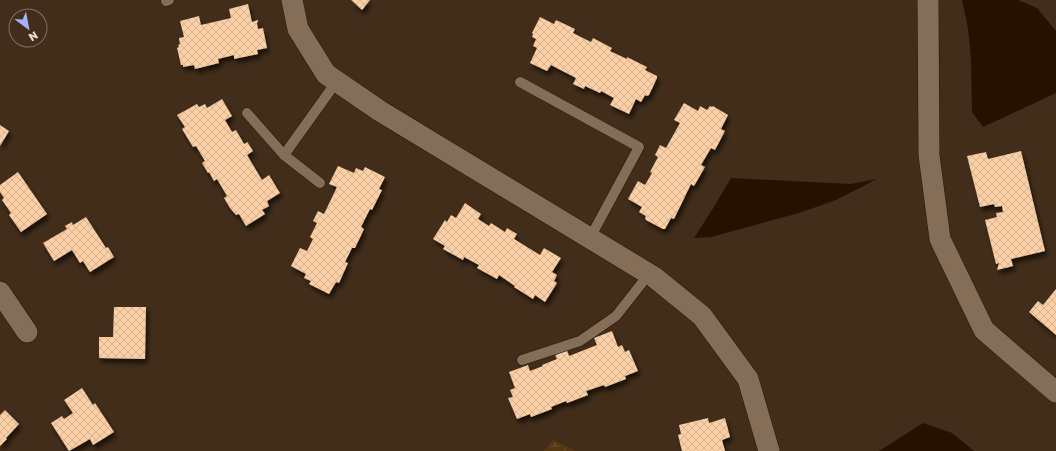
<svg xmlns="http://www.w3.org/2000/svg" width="1056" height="451" font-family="'Golos Text',sans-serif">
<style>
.wetland{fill:url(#wetland-marsh)}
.water{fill:#261100}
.building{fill:url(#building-cross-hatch);filter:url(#shadow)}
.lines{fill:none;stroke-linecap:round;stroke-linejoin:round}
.service-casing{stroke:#271503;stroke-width:11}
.minor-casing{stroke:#271503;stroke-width:22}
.service{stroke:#856e58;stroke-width:10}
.minor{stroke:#856e58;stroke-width:21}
</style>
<defs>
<pattern id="wetland-marsh" width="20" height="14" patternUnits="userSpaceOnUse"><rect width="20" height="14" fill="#573612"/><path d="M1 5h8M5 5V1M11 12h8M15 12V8" fill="none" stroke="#6f5233"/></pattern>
<pattern id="building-cross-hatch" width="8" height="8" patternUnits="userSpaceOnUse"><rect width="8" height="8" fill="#fbcfa5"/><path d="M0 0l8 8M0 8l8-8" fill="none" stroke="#d7b390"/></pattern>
<filter id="shadow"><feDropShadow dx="2.5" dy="4.5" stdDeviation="2" flood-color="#0009"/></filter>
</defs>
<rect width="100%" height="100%" fill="#412d1a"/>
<path class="wetland" d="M553 440 576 451H544Z"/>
<g class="water">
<path d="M962 0H1018L1037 8 1056 31V93L983 127 972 112 971 59 968 28Z"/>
<path d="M731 178 851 184 877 179 836 200 799 213 711 237 694 238 712 210Z"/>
<path d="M923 423 952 433 974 451H879Z"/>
</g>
<g class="building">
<path d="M351 0H370L362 10Z"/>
<path d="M248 4 252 22 258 20V22H257L258 29 263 28 267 48 257 50 258 54 234 59V55L218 59 219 63 195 69 194 65 183 67V65H181L177 48 179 47 178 45 180 44 179 38 184 37 180 21 199 16 201 25 231 18 229 9Z"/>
<path d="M540 17 554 24 556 20 575 29 573 33 591 42 593 38 612 48 610 51 627 59V57L647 67 645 70 657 76V78L649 95 647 96 645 95 641 102 636 99 629 114 610 105 614 98 601 91 600 93 585 86 584 89 573 84 576 78 551 65 547 71 530 63 537 48 533 46 536 39 532 37 533 34 532 33Z"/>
<path d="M222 99 232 116 225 120 232 132 236 130 244 144 248 142V143L253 151 247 155 262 180 269 175 280 193 267 201 269 206 262 210 265 214 246 226 239 214 236 215 230 208 224 198 227 196 217 179 214 181 209 172 208 173 202 163 205 161 196 146 193 147 182 129 185 127 177 115 197 104 199 107 205 104 207 108Z"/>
<path d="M684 103 698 111 700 106 707 110 710 106 712 107 713 106 728 115 721 129 725 131 715 150 711 148 701 165 705 167 694 186 691 184 674 219 671 218 665 229H663L646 220 645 218 646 216 639 212 642 207 628 199 638 181 645 185 652 173 650 172 658 157 655 155 660 145 666 148 680 123 674 120Z"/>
<path d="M0 125 9 131 0 146Z"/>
<path d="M1021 151 1045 251 1011 259 1013 266 997 270 999 263 996 264 985 220 997 217 996 213 1003 212 1002 206 995 207 994 204 980 207 967 156 986 152 988 159Z"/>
<path d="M338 166 354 173 356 168 363 171 365 167 385 177 379 189 382 190 372 210 370 209 361 227 364 229 355 248H352L345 262 348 263 339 283 336 282 329 294 309 284 311 281 304 278 306 274 291 266 300 248 307 251 313 239 310 237 317 223 313 221 318 211 324 214 337 187 329 184Z"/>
<path d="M18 172 47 214 21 232 9 215 11 213 2 200 4 198 0 192V185Z"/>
<path d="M465 203 481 214 478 219 489 226 491 223 505 232 507 228 517 234 514 239 540 255 544 248 561 258 552 272 557 275 554 281 557 283 545 302 535 295 533 299 514 287 515 286 499 275 497 279 477 268 479 265 464 257 463 260 443 249 445 246 433 239 445 220 447 222 451 215 456 218Z"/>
<path d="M86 217 106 248 108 247 114 257 90 272 83 261 80 263 72 250 54 261 43 243 67 229 65 226 72 222 73 225Z"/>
<path d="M1056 289V335L1029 312 1038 301 1043 305Z"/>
<path d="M114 307H146L145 359 99 358V337H113Z"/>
<path d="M612 331 618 347 622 345 625 352 629 350 638 371 625 376 626 379 605 387 604 385 586 391 588 395 567 403 566 401 551 407 552 409 531 417 530 414 517 419 508 398 513 397 510 390 515 388 509 372 528 365 530 371 543 366 542 365 557 359 555 355 567 350 569 356 597 345 594 338Z"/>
<path d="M82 388 93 405 95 403 114 432 93 445 90 439 69 451 51 423 62 416 64 419 73 413 64 400Z"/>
<path d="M5 410 19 424 6 438 7 439 0 446V415Z"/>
<path d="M708 418 709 423 725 418 730 437 722 440 725 451H682L678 435 681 434 679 425Z"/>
</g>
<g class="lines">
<g class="service-casing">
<g id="service">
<path d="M166 1 169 0"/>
<path d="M520 82 639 147 590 238"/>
<path d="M247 113 284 155"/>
<path d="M320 183 284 155 337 81"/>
<path d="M522 360 580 341 616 316 649 274"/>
</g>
</g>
<g class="minor-casing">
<g id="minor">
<path d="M292 0 298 29 326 74 380 111 654 277 702 316 748 379 769 451"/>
<path d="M928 0 929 155 940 239 984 330 1056 392"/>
<path d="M0 292 27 332"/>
</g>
</g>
<use href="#service" class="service"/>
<use href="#minor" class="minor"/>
</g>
<g transform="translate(28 28) rotate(148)"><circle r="19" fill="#412d1a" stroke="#837262"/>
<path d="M0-3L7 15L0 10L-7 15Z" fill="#a3b2fd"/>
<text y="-6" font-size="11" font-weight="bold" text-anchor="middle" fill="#e7dace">N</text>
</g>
</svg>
